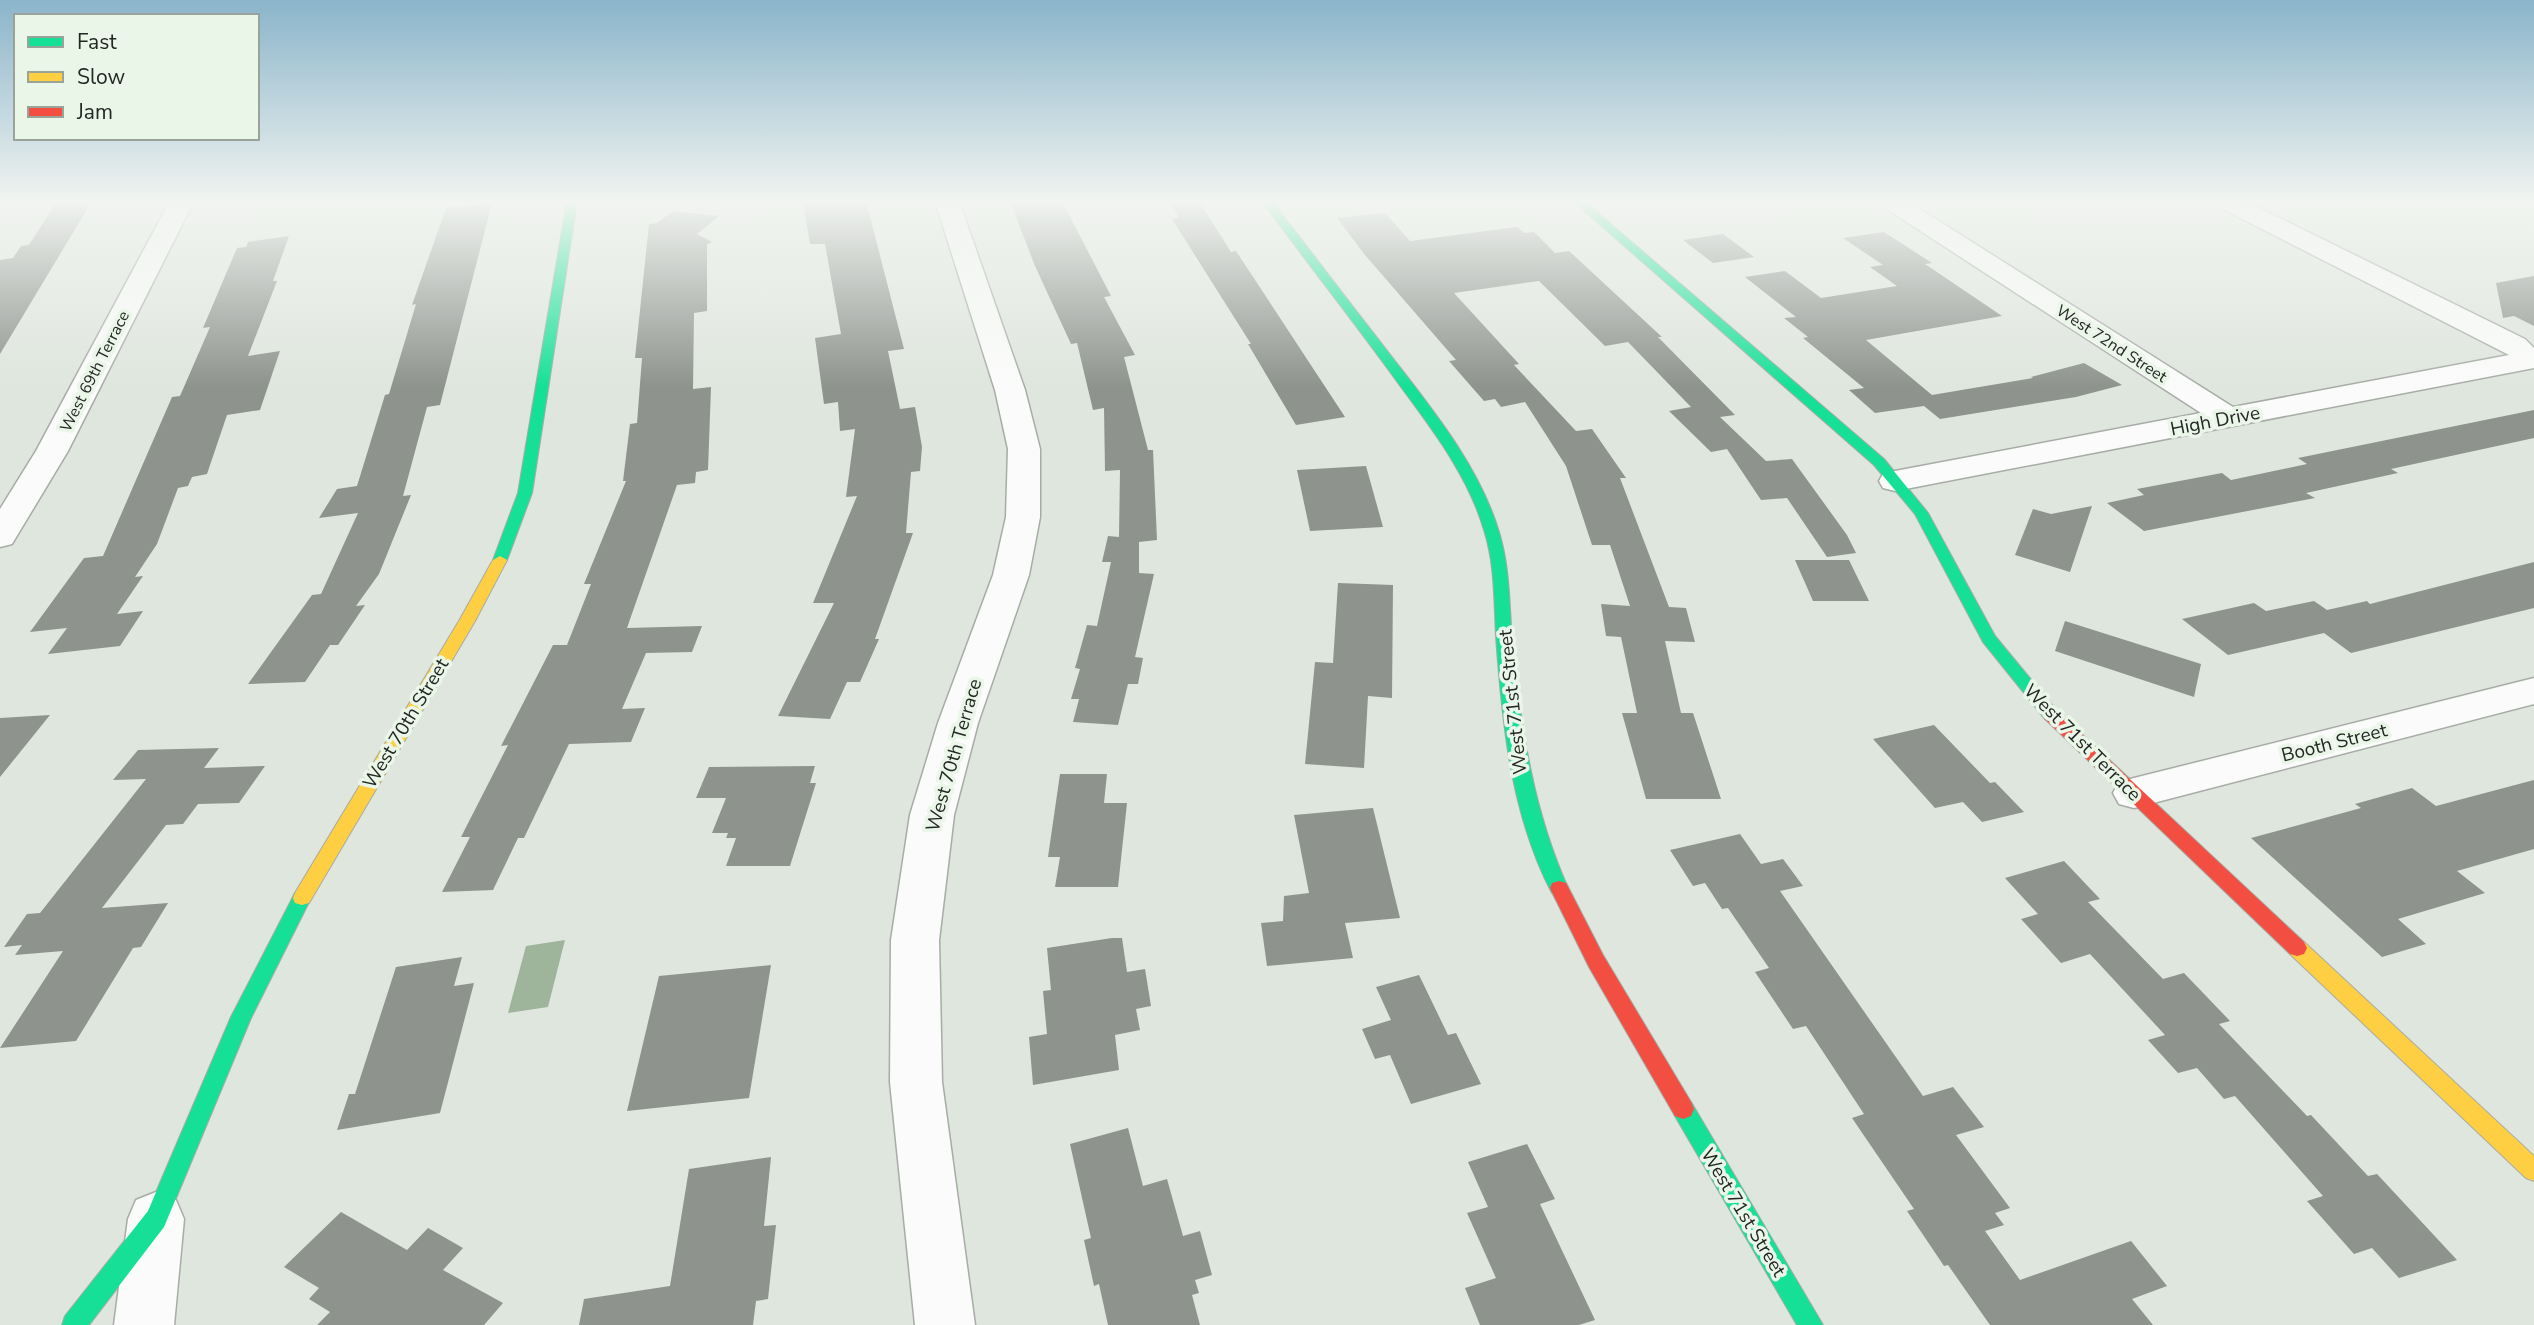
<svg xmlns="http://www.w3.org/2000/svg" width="2534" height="1325" font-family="'Nunito Sans',sans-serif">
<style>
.water{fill:#9eb59c}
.building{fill:#8e938e}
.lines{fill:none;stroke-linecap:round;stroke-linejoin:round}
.street-casing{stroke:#a7aca6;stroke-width:3}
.fast-casing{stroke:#a7aca6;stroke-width:2}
.slow-casing{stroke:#a7aca6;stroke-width:2}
.jam-casing{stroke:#a7aca6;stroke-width:2}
.street{fill:#fafbfa;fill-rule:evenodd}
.fast{fill:#16e098;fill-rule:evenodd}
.slow{fill:#ffcf43;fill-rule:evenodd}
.jam{fill:#f24e42;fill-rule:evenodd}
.labels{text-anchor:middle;stroke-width:7;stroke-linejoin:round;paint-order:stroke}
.far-street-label{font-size:16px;fill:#222722;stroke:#eaf6e8}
.street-label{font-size:19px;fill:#222722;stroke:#eaf6e8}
</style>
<rect width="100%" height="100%" fill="#dfe6de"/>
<path class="water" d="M565 940 548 1007 508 1013 526 946Z"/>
<g class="building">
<path d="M57 201H92L0 354V260L13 258 21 246 29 245Z"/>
<path d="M803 201H866L904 349 888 351 900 409 915 407 922 447 920 471 911 472 906 533H913L875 639H879L860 682H847L830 719 778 716 834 603H813L857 496 846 497 855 429 840 431 838 402 824 404 815 338 841 334 825 244H810Z"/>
<path d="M1034 201H1062L1111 296 1104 297 1135 355 1124 357 1148 450H1153L1157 540 1139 542V573L1154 574 1135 657 1143 658 1138 684H1128L1118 725 1073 722 1079 699H1071L1080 669 1075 668 1087 625 1097 626 1111 562H1102L1108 536 1119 537 1120 470 1105 471 1104 408 1093 410 1077 343 1071 344 1035 266 1011 204Z"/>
<path d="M1199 201 1231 252 1236 251 1345 417 1296 425 1248 344H1251L1172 219 1179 218 1171 204Z"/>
<path d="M492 203 440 405 427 407 403 496 411 495 379 574 356 606 365 605 338 645H330L305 682 248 684 312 595 321 594 358 513 319 518 337 489 357 486 385 395 389 394 416 304 412 305 446 208Z"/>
<path d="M673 211 719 216 697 234 712 242 707 244V311L694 313 693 389 711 387 708 470 696 472 695 483 677 485 627 628 702 626 692 652 646 653 622 709 645 708 631 742 569 744 524 838H518L493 890 442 892 470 837H461L508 745 501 746 553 645H567L591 584H584L626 481H623L630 424 637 423 642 358H635L649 224 657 223Z"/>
<path d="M1385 213 1410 241 1517 227 1524 233 1534 232 1555 253 1569 251 1662 337H1658L1735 415 1720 417 1766 461 1792 459 1847 535 1856 553 1827 557 1787 498 1761 500 1727 449 1711 452 1669 411 1691 407 1628 342 1605 346 1539 281 1454 293 1519 364 1514 365 1576 431 1592 429 1626 478H1620L1669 607 1686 608 1695 642 1665 641 1681 713H1693L1721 799H1646L1622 713H1637L1621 637 1606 636 1601 604 1630 606 1610 545H1592L1566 466 1525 402 1501 407 1495 399 1484 401 1449 361 1456 360 1365 255 1337 218Z"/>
<path d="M1884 232 1932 263 1925 264 2002 316 1866 340 1932 395 2033 378 2031 377 2084 363 2122 385 2076 397 1940 419 1924 406 1875 413 1849 390 1864 388 1803 338 1808 337 1784 318 1796 317 1745 277 1785 271 1821 298 1897 286 1870 267 1883 265 1843 238Z"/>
<path d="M1723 234 1754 257 1713 263 1683 240Z"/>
<path d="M289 236 273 281H277L248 356 280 351 260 410 227 415 207 474 192 477 188 486 178 488 157 544 135 577 143 576 117 614 143 611 120 646 48 654 67 628 30 632 84 558 103 556 172 397 180 396 210 327 203 328 237 248 246 247 248 242Z"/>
<path d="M2534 276V326L2514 316 2503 318 2496 283Z"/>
<path d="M2534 410V438L2391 469 2398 473 2306 493 2315 498 2144 531 2107 503 2144 495 2137 489 2222 473 2231 480 2307 464 2298 458Z"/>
<path d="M1366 466 1383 527 1310 531 1297 470Z"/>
<path d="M2092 506 2070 572 2015 555 2033 509 2051 514Z"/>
<path d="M1795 560H1849L1869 601H1813Z"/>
<path d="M2534 562V608L2351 653 2324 633 2228 655 2182 619 2254 603 2266 611 2314 601 2327 610 2367 601 2370 604Z"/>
<path d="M1338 583 1393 585 1392 698 1368 696 1364 768 1305 764 1315 662 1333 663Z"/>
<path d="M2065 621 2201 664 2194 697 2055 651Z"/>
<path d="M50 715 0 777V718Z"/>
<path d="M1934 725 1990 783 1995 782 2024 812 1982 822 1963 802 1935 808 1873 739Z"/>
<path d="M219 748 204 768 265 766 239 803 198 804 183 824 166 825 102 908 168 903 141 947 133 948 76 1041 0 1048 63 951 15 955 22 945 4 947 27 914 40 913 146 779 113 780 138 750Z"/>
<path d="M815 766 810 783H816L790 866H726L736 838H726L728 833H712L726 798H696L709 767Z"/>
<path d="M1060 774H1107L1104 803H1127L1118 887H1055L1060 857H1048Z"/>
<path d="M2534 780V849L2457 871 2485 893 2398 919 2426 944 2382 957 2251 838 2361 808 2355 804 2412 788 2436 806Z"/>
<path d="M1373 808 1400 918 1345 923 1353 958 1267 966 1261 923 1283 921 1284 896 1309 893 1294 815Z"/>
<path d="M1740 834 1761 864 1783 859 1803 886 1780 891 1923 1096 1953 1087 1984 1127 1956 1135 2010 1208 1995 1213 2004 1225 1985 1231 2020 1280 2131 1241 2167 1286 2132 1299 2153 1325H1990L1948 1265 1944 1266 1907 1211 1914 1209 1852 1118 1864 1114 1806 1026 1793 1029 1755 972 1769 968 1728 908 1722 909 1705 883 1693 886 1670 850Z"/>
<path d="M2064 861 2100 899 2088 902 2163 979 2184 973 2230 1021 2219 1024 2307 1116 2311 1115 2368 1176 2377 1174 2457 1260 2399 1278 2372 1248 2354 1254 2307 1201 2323 1196 2235 1096 2224 1099 2197 1068 2178 1073 2148 1040 2165 1035 2090 954 2061 963 2021 919 2038 914 2005 878Z"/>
<path d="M1112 938H1122L1127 972 1145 969 1151 1006 1136 1009 1140 1030 1115 1035 1119 1070 1033 1085 1029 1037 1047 1034 1043 991 1051 990 1047 948Z"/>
<path d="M462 957 454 986 474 983 440 1113 337 1130 349 1094H355L396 967Z"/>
<path d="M771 965 749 1098 627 1111 659 976Z"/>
<path d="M1419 975 1448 1035 1456 1033 1481 1084 1411 1104 1390 1055 1375 1059 1362 1029 1391 1020 1376 987Z"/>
<path d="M1128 1128 1143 1186 1167 1179 1183 1236 1200 1231 1212 1275 1195 1280 1199 1293 1192 1295 1200 1325H1108L1099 1284 1094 1286 1084 1240 1091 1238 1070 1144Z"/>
<path d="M1527 1144 1555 1199 1540 1204 1595 1320 1579 1325H1480L1465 1288 1496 1278 1467 1213 1488 1207 1468 1162Z"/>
<path d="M771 1157 764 1226 776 1225 768 1299 756 1301 753 1325H579L584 1299 670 1286 689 1169Z"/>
<path d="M341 1212 407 1250 428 1228 463 1248 443 1270 503 1303 484 1325H317L330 1312 309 1299 319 1288 284 1267Z"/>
</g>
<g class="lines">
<g class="street-casing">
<g id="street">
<path d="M170 201H194L68 451 12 544 0 547V509L36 451Z"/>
<path d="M935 201H959L1025 390 1040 449V517L1029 575 978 723 954 815 939 940 942 1082 975 1325H915L890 1082 891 940 910 815 938 723 993 575 1006 517 1008 449 995 390Z"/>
<path d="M1878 201H1907L2233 407 2509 355 2217 206 2213 201H2245L2525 339 2534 348V368L1895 491 1883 488 1879 481 1883 474 1895 471 2201 413 1882 206Z"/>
<path d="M2534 678V704L2134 808 2119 804 2113 793 2119 782 2134 778Z"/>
<path d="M156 1192 176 1200 184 1219 174 1325H114L128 1219 136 1200Z"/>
</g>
</g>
<g class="fast-casing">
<g id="fast">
<path d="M567 201H577L532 493 507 560 500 564 493 560 518 493Z"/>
<path d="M1262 201H1272C1309 249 1345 297 1382 344 1426 402 1478 462 1499 532 1511 571 1509 612 1513 652 1522 734 1534 812 1568 888L1566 893 1559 895 1552 893C1511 815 1502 722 1496 636 1494 600 1495 564 1484 530 1467 472 1428 424 1393 376 1350 317 1305 260 1262 201Z"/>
<path d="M1573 201H1584L1884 459 1928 513 1995 636 2057 711 2059 715 2057 719H2045L1983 642 1915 514 1874 465Z"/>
<path d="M302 891 309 893 311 898 251 1018 164 1227 89 1325H62L65 1316 148 1211 231 1017 295 893Z"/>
<path d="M1683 1099 1691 1102 1823 1325H1797L1675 1116 1672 1109 1675 1102Z"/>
</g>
</g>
<g class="slow-casing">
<g id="slow">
<path d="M500 556 507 560 475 621 309 903 302 905 295 903 293 898 295 893 459 621 493 560Z"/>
<path d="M2297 940 2304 942 2534 1156V1181L2526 1178 2290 954 2287 948 2290 942Z"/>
</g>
</g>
<g class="jam-casing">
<g id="jam">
<path d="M2051 709 2057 711 2304 942 2307 948 2304 954 2297 956 2290 954 2045 719 2043 715 2045 711Z"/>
<path d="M1559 881 1566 883 1603 955 1691 1102 1694 1109 1691 1116 1683 1119 1675 1116 1589 967 1550 888 1552 883Z"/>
</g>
</g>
<use href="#street" class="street"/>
<use href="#fast" class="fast"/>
<use href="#slow" class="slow"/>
<use href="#jam" class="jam"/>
</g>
<linearGradient id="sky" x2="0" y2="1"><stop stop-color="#8ab4ca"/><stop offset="0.52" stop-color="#f1f4f0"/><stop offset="1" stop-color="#f1f4f0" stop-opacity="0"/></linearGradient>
<rect width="2534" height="387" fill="url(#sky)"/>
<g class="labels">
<g class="far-street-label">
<text transform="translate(2112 343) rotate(33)" y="6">West 72nd Street</text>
<text transform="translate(94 371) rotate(-63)" y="6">West 69th Terrace</text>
</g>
<g class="street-label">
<text transform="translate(2215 420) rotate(-11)" y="7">High Drive</text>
<text transform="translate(1512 702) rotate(-96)" y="7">West 71st Street</text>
<text transform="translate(405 723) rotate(-59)" y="7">West 70th Street</text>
<text transform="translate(2083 742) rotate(45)" y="7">West 71st Terrace</text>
<text transform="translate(2334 742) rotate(-14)" y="7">Booth Street</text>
<text transform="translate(953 755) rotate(-74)" y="7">West 70th Terrace</text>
<text transform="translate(1744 1212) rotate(59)" y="7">West 71st Street</text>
</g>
</g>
<rect x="14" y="14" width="245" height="126" fill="#eaf6e8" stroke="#9aa399" stroke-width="2"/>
<rect x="28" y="37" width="35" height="10" fill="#16e098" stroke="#9aa399" stroke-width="2"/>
<text x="77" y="49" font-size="21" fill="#222722">Fast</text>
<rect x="28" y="72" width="35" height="10" fill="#ffcf43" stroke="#9aa399" stroke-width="2"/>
<text x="77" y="84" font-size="21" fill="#222722">Slow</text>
<rect x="28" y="107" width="35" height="10" fill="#f24e42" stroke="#9aa399" stroke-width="2"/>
<text x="77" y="119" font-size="21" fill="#222722">Jam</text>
</svg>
